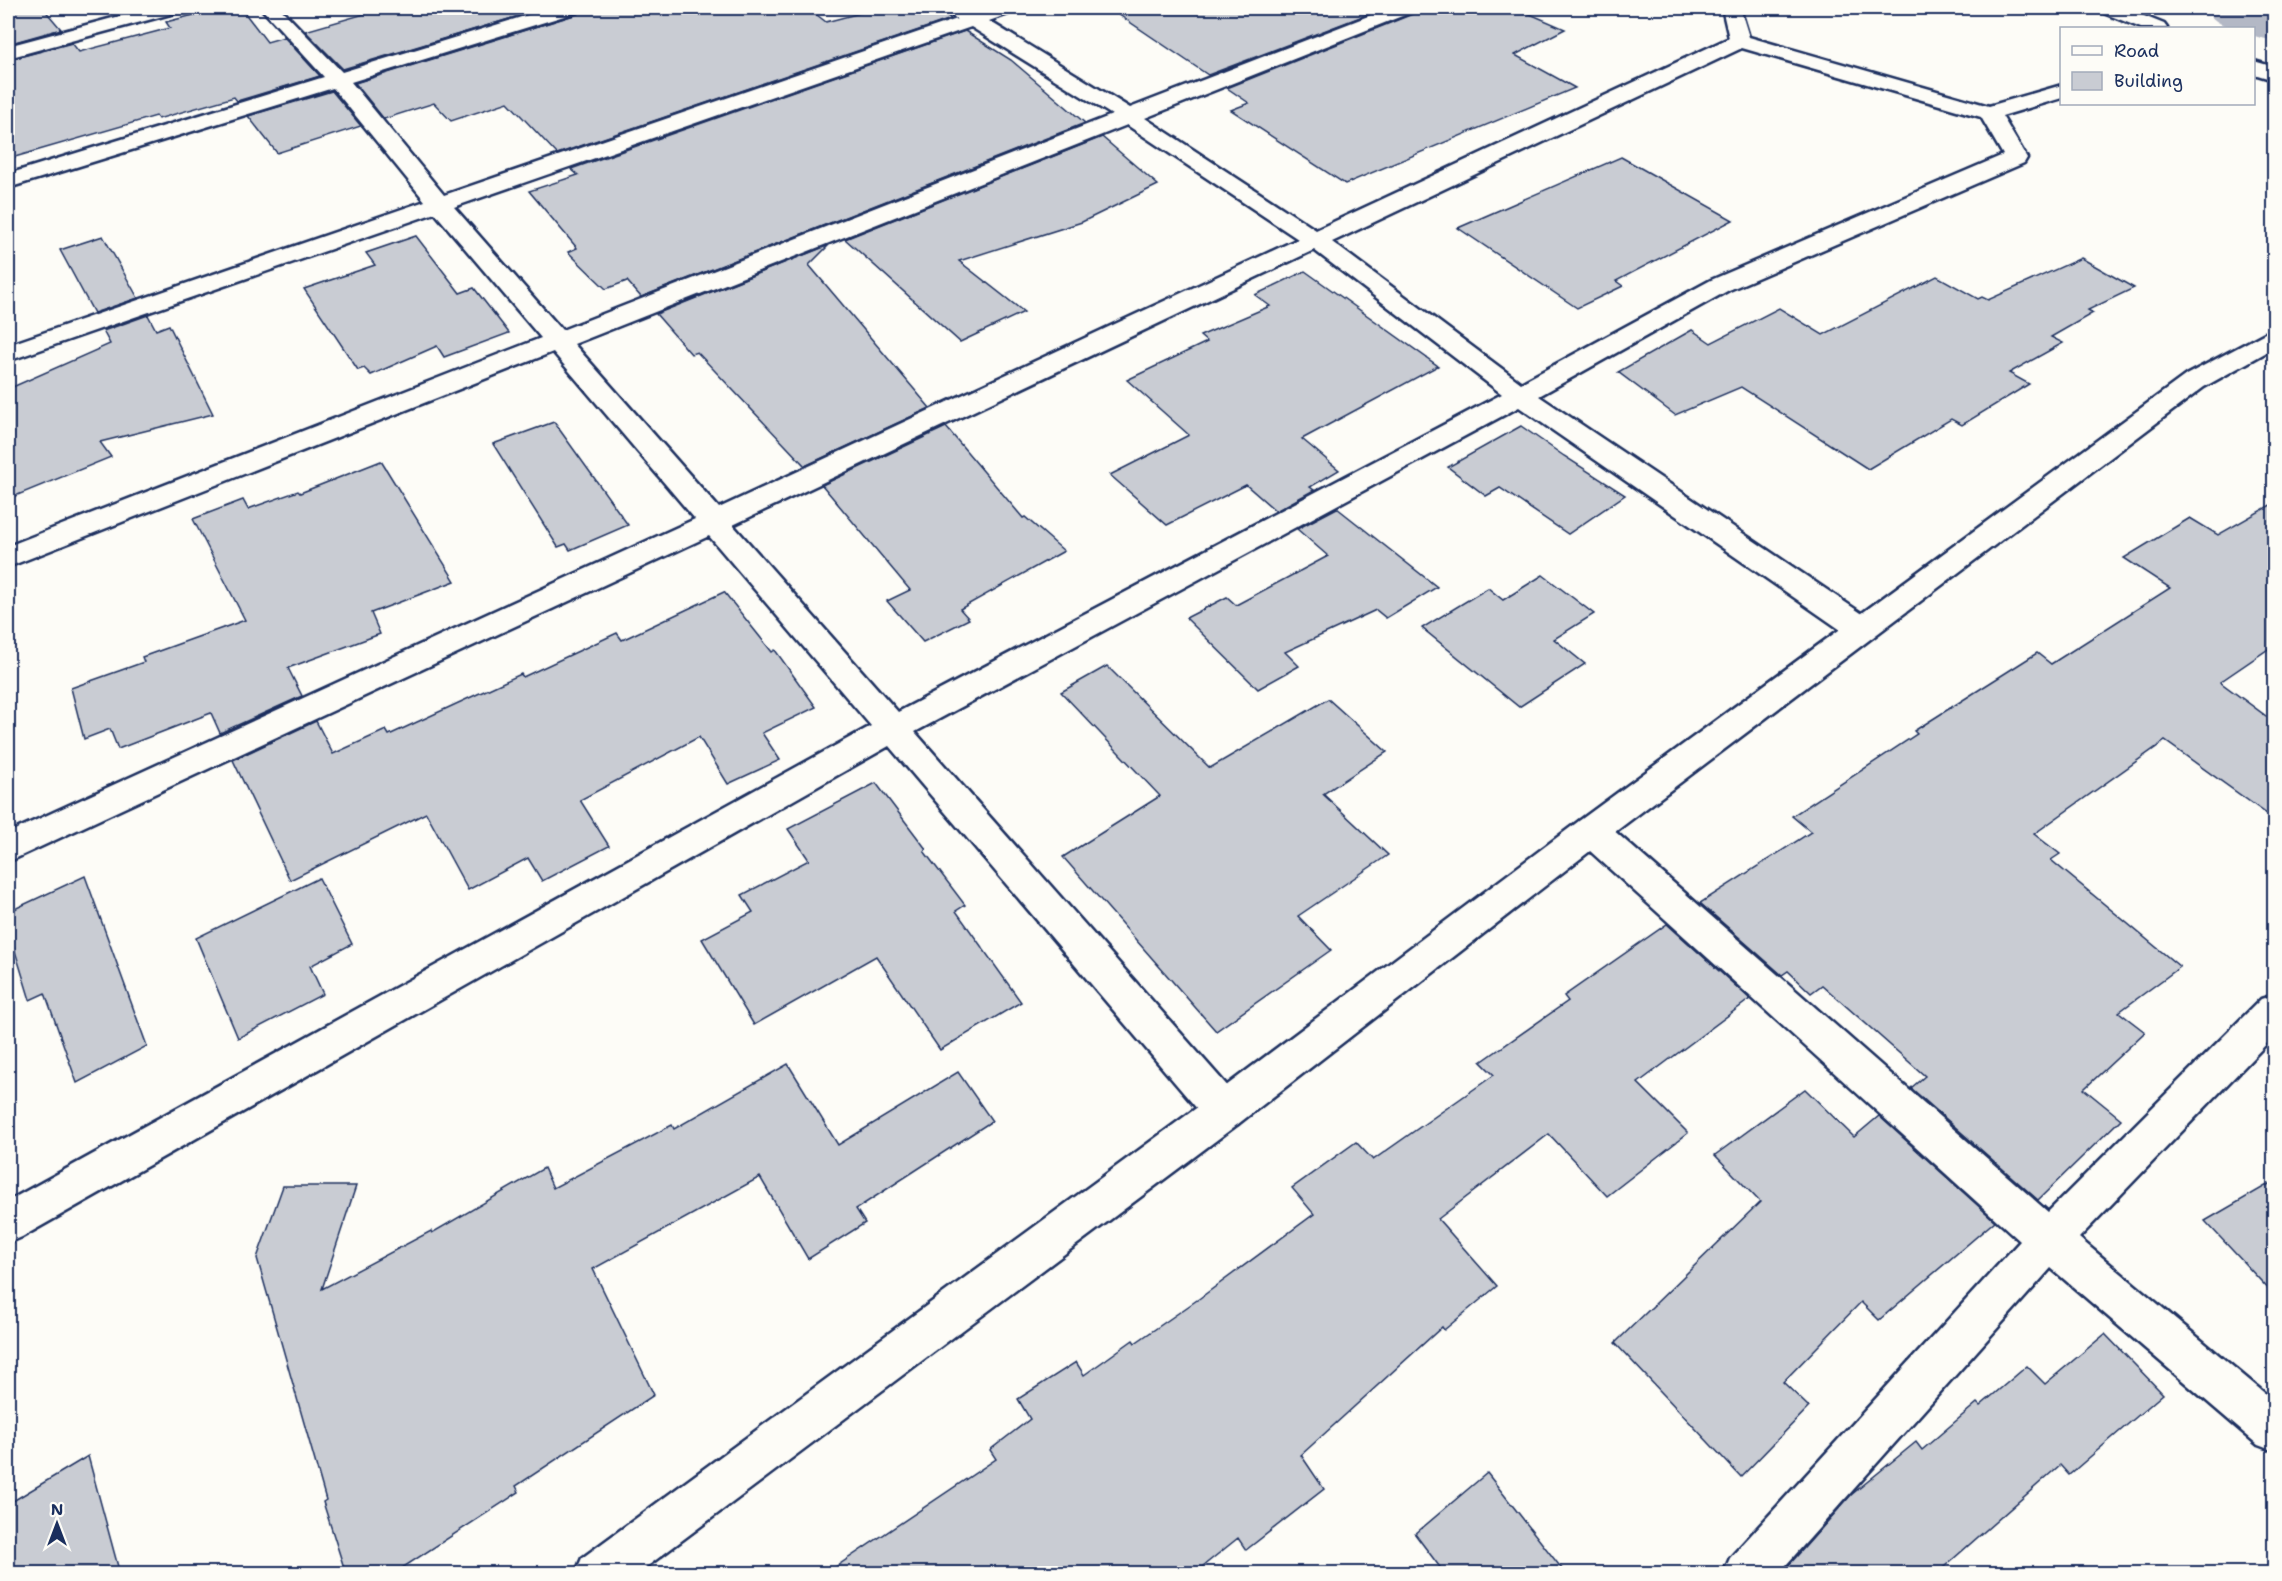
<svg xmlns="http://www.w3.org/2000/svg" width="2282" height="1581" font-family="'Shantell Sans',sans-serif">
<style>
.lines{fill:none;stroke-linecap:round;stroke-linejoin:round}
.river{fill:#b3b8c5;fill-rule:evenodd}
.building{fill:#c9ccd3;stroke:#1b2f5e;stroke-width:1.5}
.minor-casing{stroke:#1b2f5e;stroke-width:5}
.secondary-casing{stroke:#1b2f5e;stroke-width:5}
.minor{fill:#fdfcf7;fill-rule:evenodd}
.secondary{fill:#fdfcf7;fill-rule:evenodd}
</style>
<rect width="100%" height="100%" fill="#fdfcf7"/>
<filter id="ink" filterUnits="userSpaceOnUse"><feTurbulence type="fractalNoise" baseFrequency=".0167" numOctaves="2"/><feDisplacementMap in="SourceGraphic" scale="12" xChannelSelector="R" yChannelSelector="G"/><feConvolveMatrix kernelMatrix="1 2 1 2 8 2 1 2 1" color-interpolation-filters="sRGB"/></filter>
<g filter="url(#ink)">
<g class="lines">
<path class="river" d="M2204 8H2274V41L2254 36V28C2230 28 2218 28 2204 8Z"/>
</g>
<g class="building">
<path d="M8 8H43L61 29 8 44Z"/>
<path d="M221 8H241L267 42 284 37 320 76 237 101 234 97 158 119 156 116 8 159V60L72 43 79 52 170 28 166 22Z"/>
<path d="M385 8H545L343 69 305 31Z"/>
<path d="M581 8H769L777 14 799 8H808L826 22 879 8H937L951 19 557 154 508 102 451 121 434 103 384 119 355 83 578 14Z"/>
<path d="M1109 8H1384L1208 75Z"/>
<path d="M1416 8H1516L1565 29 1515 55 1575 88 1345 184 1231 110 1249 103 1227 88 1413 14Z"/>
<path d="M965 31 1011 60 1085 123 641 297 627 281 606 289 568 252 577 248 529 191 578 175 571 169Z"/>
<path d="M332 91 361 126 277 153 248 116Z"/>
<path d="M1102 137 1158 185 1082 222 959 261 1024 312 960 342 845 239Z"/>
<path d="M1621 157 1733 220 1616 281 1623 286 1577 308 1458 228Z"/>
<path d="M103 236 138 298 94 313 60 250Z"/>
<path d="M416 236 460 293 474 288 509 333 444 357 437 346 371 375 364 368 358 370 304 289 375 265 366 253Z"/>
<path d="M829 245 809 265 930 408 805 466 697 352 691 354 656 314Z"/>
<path d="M2081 258 2134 288 2088 310 2093 313 2051 337 2063 343 2009 373 2029 384 1962 425 1951 419 1868 469 1741 387 1675 415 1618 372 1692 330 1711 343 1779 308 1823 335 1937 276 1978 299 1982 297 1988 300Z"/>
<path d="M1305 271 1438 366 1302 439 1339 470 1310 487 1314 490 1276 511 1246 485 1167 525 1110 475 1189 435 1127 380 1207 342 1200 336 1270 306 1255 295Z"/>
<path d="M148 315 156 330 169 325 213 414 100 442 111 457 8 499V389L110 344 103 331Z"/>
<path d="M554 422 628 525 570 550 566 544 558 547 493 444Z"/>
<path d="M1521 426 1564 456 1625 495 1568 534 1500 488 1486 496 1448 467Z"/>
<path d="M946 427 1023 518 1025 517 1064 551 960 609 969 619 923 642 887 601 910 590 822 485Z"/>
<path d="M381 461 455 581 371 613 380 634 288 668 302 696 220 733 211 713 118 749 110 729 84 739 71 688 144 662 142 657 245 620 193 519 243 500 248 509 298 491 300 493Z"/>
<path d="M2274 503V645L2220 682 2274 722V819L2165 741 2034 834 2060 854 2051 860 2180 967 2119 1012 2145 1032 2084 1089 2121 1119 2038 1200 1911 1088 1925 1076 1822 985 1811 993 1788 971 1782 975 1700 903 1811 832 1792 816 1917 734 1914 731 2037 653 2051 664 2170 588 2124 558 2190 518 2218 535Z"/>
<path d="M1337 508 1437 587 1386 618 1376 610 1285 652 1299 666 1258 689 1186 618 1227 597 1236 605 1328 556 1297 529Z"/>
<path d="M1543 575 1594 614 1554 639 1585 664 1519 707 1422 628 1488 588 1503 600Z"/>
<path d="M724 592 772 652 775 650 816 707 762 733 780 760 728 784 699 737 580 800 609 846 542 881 528 858 468 890 426 813 290 880 233 760 316 721 333 754 386 730 389 735 521 674 523 677 617 633 622 640Z"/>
<path d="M1107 666 1210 768 1328 699 1387 752 1323 794 1388 855 1298 916 1331 950 1216 1031 1063 857 1160 796 1061 692Z"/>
<path d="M876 783 926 849 924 851 965 905 956 911 1021 1002 940 1050 876 956 754 1025 702 939 753 912 742 895 809 860 788 829Z"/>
<path d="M85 876 147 1046 77 1083 45 993 30 1000 8 928V912Z"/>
<path d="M319 878 352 944 310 966 323 994 238 1038 196 938Z"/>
<path d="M1667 924 1750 999 1638 1083 1688 1133 1607 1196 1549 1134 1438 1219 1497 1286 1444 1330 1442 1327 1301 1455 1324 1489 1246 1550 1238 1538 1193 1574H825L996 1459 990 1450 1030 1419 1018 1399 1076 1362 1084 1375 1133 1340 1135 1343 1200 1298 1314 1214 1292 1188 1356 1142 1373 1160 1494 1075 1481 1062 1568 1001 1564 996Z"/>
<path d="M788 1064 838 1145 958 1072 992 1121 856 1209 865 1223 808 1259 760 1177 593 1269 654 1395 516 1486 519 1492 393 1574H346L323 1502 326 1500 257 1258 283 1186H356L322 1289 431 1231 432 1233 544 1168 553 1188 672 1125 674 1129Z"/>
<path d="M1805 1089 1854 1137 1879 1116 1995 1221 1879 1320 1861 1302 1783 1382 1809 1407 1741 1477 1615 1343 1760 1202 1715 1155Z"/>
<path d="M2274 1181V1295L2205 1221Z"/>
<path d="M2105 1334 2163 1394 2069 1475 2060 1465 1936 1574H1781L1851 1495 1916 1442 1922 1450 1977 1403 1980 1406 2027 1366 2045 1384Z"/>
<path d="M88 1456 120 1574H8V1504Z"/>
<path d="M1487 1473 1566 1574H1445L1415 1534Z"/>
</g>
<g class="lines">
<g class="minor-casing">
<g id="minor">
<path d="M150 8H181L178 12 8 58V46Z"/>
<path d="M261 8H280L342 72 551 8H579L577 12 351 82 444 195 957 19 947 12 945 8H967L975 12 989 8H1016L1014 12 989 21 1130 108 1389 8H1414L1412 12 1145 118 1316 230 1729 38 1722 8H1740L1749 37 1989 106 2062 85V98L2002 116 2027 158 2024 163 1729 290 1539 396 1873 621 1877 629 1873 637 1862 640 1851 637 1519 407 915 732 1238 1098 1243 1111 1238 1124 1224 1129 1210 1124 889 746 22 1237 8 1243V1201L871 726 709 536 8 862V833L695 519 553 352 8 567V546L541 338 435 213 8 361V345L425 201 333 88 8 188V174L324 77ZM971 27 1112 115 562 330 454 207ZM1742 48 1981 117 2003 155 1711 280 1521 383 1332 242ZM1127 125 1298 239 719 508 574 344ZM1314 250 1502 394 898 712 733 525Z"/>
<path d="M2098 8H2124L2164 24 2167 28H2141L2101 12Z"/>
<path d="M2254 61 2274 67V80L2254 74Z"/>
<path d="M1591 817 1603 821 2048 1212 2261 999 2274 995V1036L2079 1238 2274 1401V1451L2258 1445 2051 1268 1778 1574H1723L1730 1558 2020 1241 1579 841 1574 831 1579 821Z"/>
</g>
</g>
<g class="secondary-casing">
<path id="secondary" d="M2274 330V348L2204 387 1603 841 1238 1124 637 1574H575L582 1558 1210 1098 1579 821 2186 375 2265 333Z"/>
</g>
<use href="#minor" class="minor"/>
<use href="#secondary" class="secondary"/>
</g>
</g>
<rect width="2282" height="1581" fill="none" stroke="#fdfcf7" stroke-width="30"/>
<rect x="15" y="15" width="2252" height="1551" fill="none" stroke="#1b2f5e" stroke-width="2" filter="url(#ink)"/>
<rect x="2060" y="27" width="195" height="78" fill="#fdfcf7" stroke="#a3aaba" stroke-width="1.5"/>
<rect x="2072" y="46" width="30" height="9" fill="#fdfcf7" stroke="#a3aaba" stroke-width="1.5"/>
<text x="2114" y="57" font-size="18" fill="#1b2f5e">Road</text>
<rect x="2072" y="72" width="30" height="18" fill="#c9ccd3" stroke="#a3aaba" stroke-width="1.5"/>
<text x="2114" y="87" font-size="18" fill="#1b2f5e">Building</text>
<g transform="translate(57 1524)" stroke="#fdfcf7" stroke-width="4.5" paint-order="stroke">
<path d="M0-4.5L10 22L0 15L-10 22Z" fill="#1b2f5e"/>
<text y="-9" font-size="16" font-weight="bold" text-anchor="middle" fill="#1b2f5e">N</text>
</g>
</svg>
